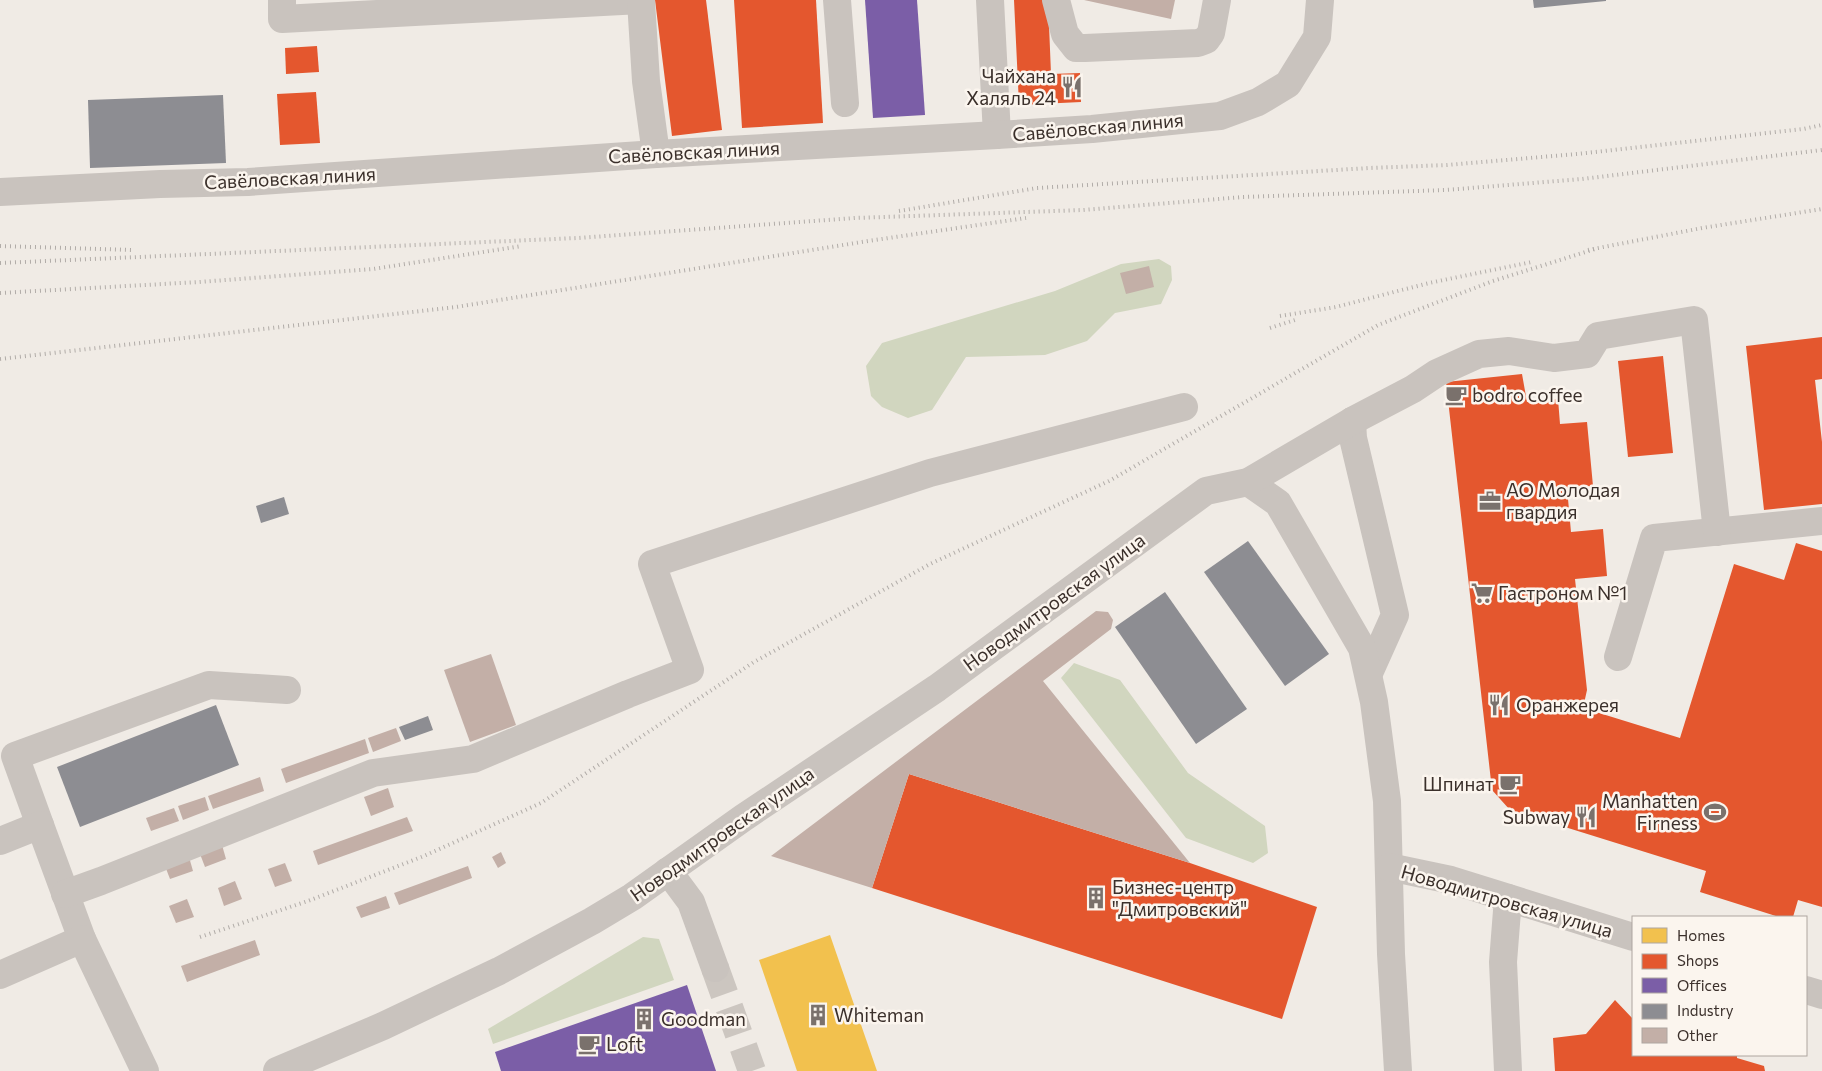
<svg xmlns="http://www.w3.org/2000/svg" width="1822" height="1071" font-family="Commissioner,sans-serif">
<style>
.green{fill:#d1d6bf}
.homes{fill:#f2c14e}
.shops{fill:#e4572e}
.offices{fill:#7b5ea7}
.industry{fill:#8d8d92}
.building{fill:#c3afa7}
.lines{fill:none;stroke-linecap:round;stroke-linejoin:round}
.minor-tunnel{stroke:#ccc6c0;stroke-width:28;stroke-dasharray:28 14;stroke-linecap:butt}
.minor{stroke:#c9c3be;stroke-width:28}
.rail{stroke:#b1aca8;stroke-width:4;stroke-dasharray:1 4;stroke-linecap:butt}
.labels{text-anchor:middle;stroke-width:5;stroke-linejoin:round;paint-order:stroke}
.poi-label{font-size:19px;fill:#3b302b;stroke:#fbf5ee;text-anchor:start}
.street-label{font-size:19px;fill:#3b302b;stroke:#fbf5ee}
</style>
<rect width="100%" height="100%" fill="#f0ebe5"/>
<g class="green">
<path d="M1159 259 1171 266 1172 280 1161 304 1115 313 1087 341 1045 355 966 357 932 410 908 418 882 407 871 396 866 366 882 343 1055 291 1121 264Z"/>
<path d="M1074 663 1120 680 1188 773 1265 826 1268 853 1253 863 1186 838 1061 678Z"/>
<path d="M643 937 659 939 674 980 493 1044 488 1029Z"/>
</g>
<path class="homes" d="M830 935 877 1071H797L759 960Z"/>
<g class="shops">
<path d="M655 0H706L722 130 672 136Z"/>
<path d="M734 0H816L823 123 742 128Z"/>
<path d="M1014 0H1048L1051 74 1080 73 1081 102 1019 105Z"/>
<path d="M317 46 319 72 286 74 285 48Z"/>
<path d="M316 92 320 143 280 145 277 94Z"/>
<path d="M1822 337V379L1815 380 1822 442V504L1764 510 1746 346Z"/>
<path d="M1663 356 1673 453 1628 457 1618 361Z"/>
<path d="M1522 374 1527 402 1558 399 1560 424 1587 422 1593 486 1567 488 1571 532 1603 529 1607 576 1575 579 1587 690 1583 708 1680 738 1734 564 1784 580 1796 543 1822 551V907L1798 900 1793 917H1779L1700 892 1706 871 1510 810 1492 790 1446 382Z"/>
<path d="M909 774 1190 863 1317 907 1282 1019 872 888Z"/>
<path d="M1615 1000 1633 1019V1055H1737V1058L1764 1066 1765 1071H1555L1553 1038 1586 1034Z"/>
</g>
<g class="offices">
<path d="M865 0H917L925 115 873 118Z"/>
<path d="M687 985 716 1071H501L495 1052Z"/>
</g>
<g class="industry">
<path d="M1533 0H1606V1L1534 8Z"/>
<path d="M223 95 226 163 90 168 88 100Z"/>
<path d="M284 497 289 514 261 523 256 506Z"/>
<path d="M1248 541 1329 654 1285 686 1204 572Z"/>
<path d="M1165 592 1247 709 1196 744 1115 627Z"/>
<path d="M216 705 239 765 80 827 57 767Z"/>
<path d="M428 716 433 730 405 740 399 727Z"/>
</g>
<g class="building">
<path d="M1084 0H1175L1171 19Z"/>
<path d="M1149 266 1154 287 1126 294 1120 273Z"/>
<path d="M1096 611 1108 612 1113 620 1111 629 1043 681 1190 863 909 774 872 888 771 856Z"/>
<path d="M491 654 516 725 470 742 444 670Z"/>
<path d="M396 728 401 741 373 752 368 738Z"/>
<path d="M365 739 369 753 286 783 281 769Z"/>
<path d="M260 777 264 791 213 809 208 796Z"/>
<path d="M388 788 394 807 371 816 364 797Z"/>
<path d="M205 797 209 810 183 820 178 806Z"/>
<path d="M174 808 179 821 151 831 146 818Z"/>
<path d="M407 817 413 831 318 865 313 851Z"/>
<path d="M222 845 226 859 205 867 200 854Z"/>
<path d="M501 852 506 863 498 868 492 857Z"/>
<path d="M189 857 193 871 170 879 165 866Z"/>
<path d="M285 863 292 881 275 887 268 869Z"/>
<path d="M468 866 472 878 399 905 394 893Z"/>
<path d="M235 881 242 899 224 906 218 888Z"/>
<path d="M386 896 390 908 361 918 356 907Z"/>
<path d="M187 899 194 917 176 923 169 906Z"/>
<path d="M255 940 260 955 187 982 181 966Z"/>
</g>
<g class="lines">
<path class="minor-tunnel" d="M715 968 752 1071"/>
<g class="minor">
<path d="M282 0V19L641 0"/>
<path d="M837 0 845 103"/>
<path d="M990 0 997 135"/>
<path d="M1056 0 1065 34 1076 48H1085L1198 43 1206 40 1211 33 1217 0"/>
<path d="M641 1 646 81 656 154"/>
<path d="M0 192 160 184 248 182 656 154 997 135 1092 129 1220 116 1258 102 1288 84 1317 37 1320 0"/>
<path d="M1352 421 1353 438 1395 615 1369 673"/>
<path d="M1248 482 1278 503 1362 648 1374 702 1387 801 1391 954 1398 1071"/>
<path d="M1618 657 1654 538 1822 521"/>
<path d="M40 825 15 756 209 685 287 690"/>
<path d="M0 841 40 825 82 939"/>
<path d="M1389 867 1451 880 1633 937"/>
<path d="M668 871 691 902 715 968"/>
<path d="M65 894 101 881 373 773 473 759 628 694 690 670 652 564 930 473 1184 407"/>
<path d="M1508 898 1503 962 1508 1071"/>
<path d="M0 975 82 939 145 1071"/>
<path d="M1806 990 1822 995"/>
<path d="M277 1071 383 1026 499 971 592 921 632 897 743 818 937 688 1206 491 1248 482 1352 421 1413 389 1437 373 1479 354 1509 351 1554 358 1587 354 1598 336 1694 320 1717 532"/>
</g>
<g class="rail">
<path d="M899 211 1037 188 1369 168 1447 165 1577 154 1803 129 1822 125"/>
<path d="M0 246 133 250"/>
<path d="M1588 250 1702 228 1822 209"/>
<path d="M0 263 578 238 855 218 1083 210 1243 197 1446 190 1582 179 1822 150"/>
<path d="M0 293 199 282 373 269 522 246"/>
<path d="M1280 316 1336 307 1429 283 1532 262"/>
<path d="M1270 328 1298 319"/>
<path d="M0 359 456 307 868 241 1026 218"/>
<path d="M200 937 308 901 424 856 541 803 754 662 930 564 1109 481 1378 325 1493 281 1595 249"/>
</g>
</g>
<defs>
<g id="restaurant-bare" transform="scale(1.725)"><path d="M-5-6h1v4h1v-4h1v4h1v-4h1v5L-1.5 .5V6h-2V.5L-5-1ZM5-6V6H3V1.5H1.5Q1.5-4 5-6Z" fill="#7a716c" stroke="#fbf5ee" stroke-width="2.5" paint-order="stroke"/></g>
<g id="cafe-bare" transform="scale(1.725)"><path d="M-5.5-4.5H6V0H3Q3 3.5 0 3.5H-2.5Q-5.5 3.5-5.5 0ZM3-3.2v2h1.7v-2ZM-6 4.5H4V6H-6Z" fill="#7a716c" stroke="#fbf5ee" stroke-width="2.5" paint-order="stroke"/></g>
<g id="office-bare" transform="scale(1.725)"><path d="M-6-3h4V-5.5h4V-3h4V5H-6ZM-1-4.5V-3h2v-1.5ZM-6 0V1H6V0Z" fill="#7a716c" stroke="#fbf5ee" stroke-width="2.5" paint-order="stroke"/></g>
<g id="supermarket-bare" transform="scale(1.725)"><path d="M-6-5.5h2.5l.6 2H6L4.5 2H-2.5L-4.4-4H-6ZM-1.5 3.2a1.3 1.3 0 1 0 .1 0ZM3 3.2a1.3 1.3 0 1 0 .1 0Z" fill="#7a716c" stroke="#fbf5ee" stroke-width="2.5" paint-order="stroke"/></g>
<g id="stadium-bare" transform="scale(1.725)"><path d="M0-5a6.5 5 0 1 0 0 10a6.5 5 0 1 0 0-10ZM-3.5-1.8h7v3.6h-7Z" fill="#7a716c" stroke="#fbf5ee" stroke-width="2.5" paint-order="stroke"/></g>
<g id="building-bare" transform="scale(1.725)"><path d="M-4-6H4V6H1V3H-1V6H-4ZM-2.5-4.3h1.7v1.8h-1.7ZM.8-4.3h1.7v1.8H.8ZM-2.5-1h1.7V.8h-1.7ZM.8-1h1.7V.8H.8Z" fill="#7a716c" stroke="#fbf5ee" stroke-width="2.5" paint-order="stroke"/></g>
</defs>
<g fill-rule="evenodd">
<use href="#restaurant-bare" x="1072" y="87"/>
<use href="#cafe-bare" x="1456" y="395"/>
<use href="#office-bare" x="1490" y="501"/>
<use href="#supermarket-bare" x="1482" y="593"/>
<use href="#restaurant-bare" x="1499" y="705"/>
<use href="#cafe-bare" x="1510" y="784"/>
<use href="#stadium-bare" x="1715" y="812"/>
<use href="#restaurant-bare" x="1586" y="817"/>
<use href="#building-bare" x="1096" y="898"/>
<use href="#building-bare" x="818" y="1015"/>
<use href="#building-bare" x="644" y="1019"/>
<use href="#cafe-bare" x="589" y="1044"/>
</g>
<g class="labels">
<g class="poi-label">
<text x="1056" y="83" text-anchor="end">Чайхана<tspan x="1056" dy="22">Халяль 24</tspan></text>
<text x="1472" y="402">bodro coffee</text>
<text x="1506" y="497">АО Молодая<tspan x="1506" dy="22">гвардия</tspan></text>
<text x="1498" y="600">Гастроном №1</text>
<text x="1516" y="712">Оранжерея</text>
<text x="1494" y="791" text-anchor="end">Шпинат</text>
<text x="1698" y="808" text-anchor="end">Manhatten<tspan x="1698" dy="22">Firness</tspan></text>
<text x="1570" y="824" text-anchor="end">Subway</text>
<text x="1112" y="894">Бизнес-центр<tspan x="1112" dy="22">"Дмитровский"</tspan></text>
<text x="834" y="1022">Whiteman</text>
<text x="661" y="1026">Goodman</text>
<text x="606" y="1051">Loft</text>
</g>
<g class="street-label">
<text transform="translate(1098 127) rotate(-5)" y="7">Савёловская линия</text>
<text transform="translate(694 152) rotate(-3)" y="7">Савёловская линия</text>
<text transform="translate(290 178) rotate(-3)" y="7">Савёловская линия</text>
<text transform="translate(1054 602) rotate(-36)" y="7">Новодмитровская улица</text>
<text transform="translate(722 834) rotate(-35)" y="7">Новодмитровская улица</text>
<text transform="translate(1507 901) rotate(16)" y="7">Новодмитровская улица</text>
</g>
</g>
<rect x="1632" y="916" width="175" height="140" fill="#fbf5ee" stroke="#aea6a0"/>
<rect x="1642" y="928" width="25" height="15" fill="#f2c14e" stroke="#aea6a0"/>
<text x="1677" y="941" font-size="15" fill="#3b302b">Homes</text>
<rect x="1642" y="954" width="25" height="15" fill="#e4572e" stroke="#aea6a0"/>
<text x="1677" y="966" font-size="15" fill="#3b302b">Shops</text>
<rect x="1642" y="978" width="25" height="15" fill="#7b5ea7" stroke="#aea6a0"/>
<text x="1677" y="991" font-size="15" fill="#3b302b">Offices</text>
<rect x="1642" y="1004" width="25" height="15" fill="#8d8d92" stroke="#aea6a0"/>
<text x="1677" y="1016" font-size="15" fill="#3b302b">Industry</text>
<rect x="1642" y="1028" width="25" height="15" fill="#c3afa7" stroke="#aea6a0"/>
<text x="1677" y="1041" font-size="15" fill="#3b302b">Other</text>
</svg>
